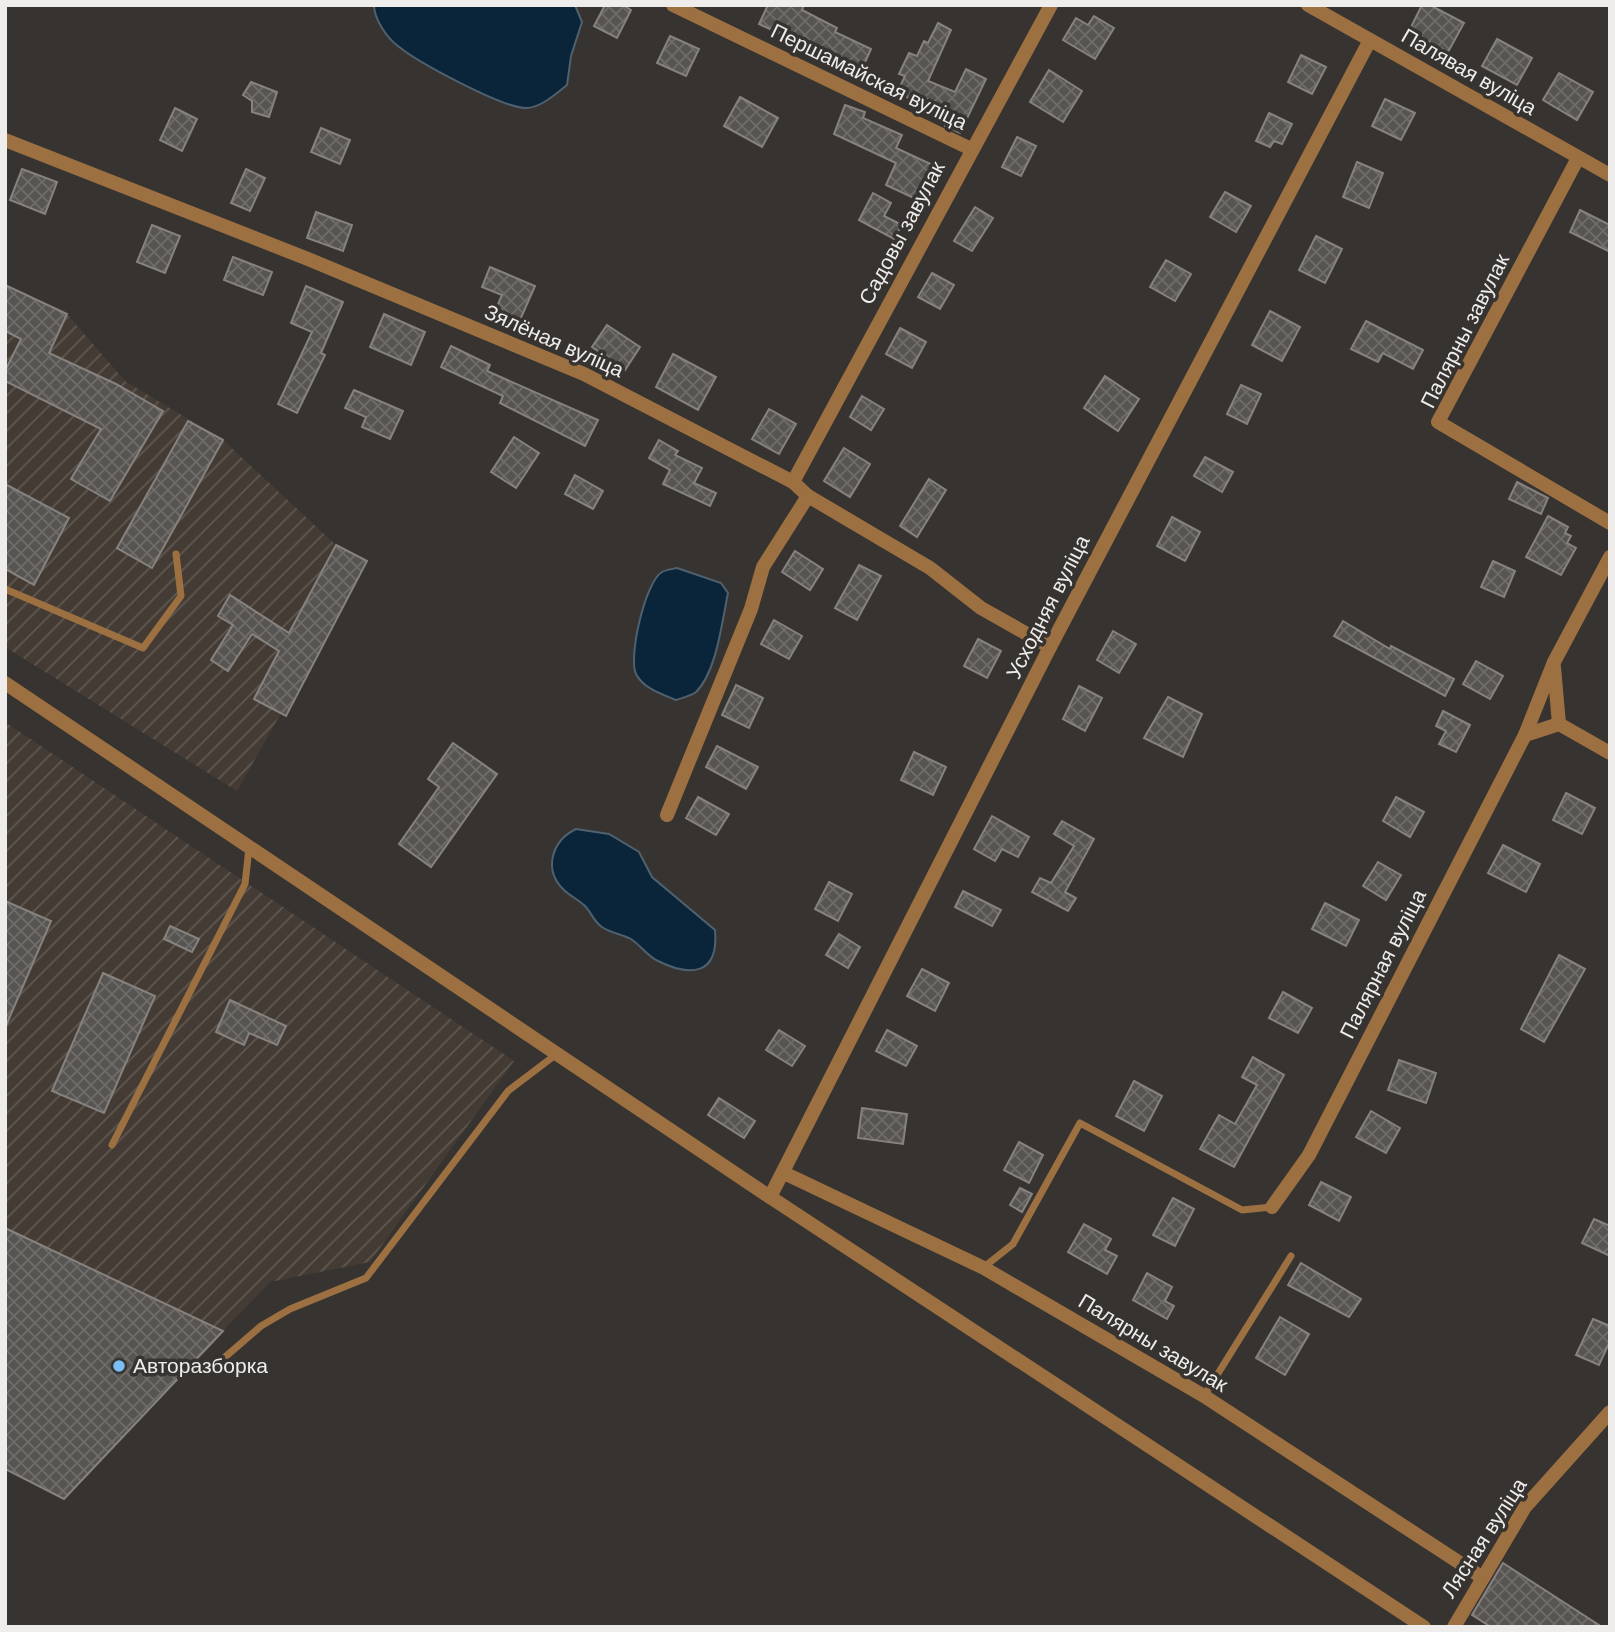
<svg xmlns="http://www.w3.org/2000/svg" width="1615" height="1632" font-family="Helvetica,sans-serif">
<style>
.industrial{fill:url(#industrial-furrows)}
.water{fill:#0a253a;stroke:#4f616f;stroke-width:2}
.building{fill:url(#building-cross-hatch);stroke:#86827f;stroke-width:2}
.lines{fill:none;stroke-linecap:round;stroke-linejoin:round}
.service{stroke:#9d7041;stroke-width:7}
.minor{stroke:#9d7041;stroke-width:14}
.tertiary{stroke:#9d7041;stroke-width:14}
.poi-dot{fill:#7bbef8;stroke:#363330;stroke-width:2.5}
.labels{text-anchor:middle;stroke-width:7;stroke-linejoin:round;paint-order:stroke}
.street-label{font-size:21px;fill:#efedeb;stroke:#363330}
.poi-label{font-size:21px;fill:#efedeb;stroke:#363330;text-anchor:start}
</style>
<defs>
<pattern id="industrial-furrows" width="10" height="10" patternUnits="userSpaceOnUse" patternTransform="scale(1.75)"><rect width="10" height="10" fill="#443c34"/><path d="M-1 1l2-2M0 10L10 0M9 11l2-2" fill="none" stroke="#5f5852"/></pattern>
<pattern id="building-cross-hatch" width="8" height="8" patternUnits="userSpaceOnUse" patternTransform="scale(1.75)"><rect width="8" height="8" fill="#575451"/><path d="M0 0l8 8M0 8l8-8" fill="none" stroke="#6f6d6a"/></pattern>
</defs>
<rect width="100%" height="100%" fill="#363330"/>
<g class="industrial">
<path d="M5 285 67 314 125 381 223 440 336 545 367 561 237 791 5 647Z"/>
<path d="M5 722 514 1061 370 1262 270 1282 223 1331 5 1228Z"/>
</g>
<g class="water">
<path d="M374 5H575L582 22 571 56 567 85C556 94 539 109 525 108 501 107 417 62 398 46 387 38 374 19 374 5Z"/>
<path d="M677 568 721 583 728 593C722 621 717 671 696 692 691 696 682 698 676 700 661 694 643 688 636 674 628 658 645 582 662 572 665 570 673 569 677 568Z"/>
<path d="M576 829 609 834 639 852 652 877 715 930C719 975 691 978 656 960 647 955 640 945 631 939 622 934 610 933 602 927 594 922 591 912 585 906 579 900 570 896 564 890 542 869 553 840 576 829Z"/>
</g>
<g class="building">
<path d="M605 5H623L631 10 617 38 594 26Z"/>
<path d="M768 5H804L802 10 837 28 835 32 871 49 859 76 838 66 840 61 759 24Z"/>
<path d="M1422 5H1430L1464 23 1448 52 1409 31Z"/>
<path d="M1094 16 1114 28 1095 59 1063 40 1076 18 1088 25Z"/>
<path d="M938 23 951 30 928 81 955 92 966 69 986 79 960 133 945 126 952 111 921 96 918 102 897 93 905 76 899 74 909 53 917 56 924 41 928 43Z"/>
<path d="M670 36 699 49 686 76 657 63Z"/>
<path d="M1497 39 1532 58 1517 85 1482 66Z"/>
<path d="M1301 55 1326 67 1312 94 1288 82Z"/>
<path d="M1049 70 1082 91 1063 122 1030 102Z"/>
<path d="M1559 73 1593 92 1577 120 1543 100Z"/>
<path d="M251 82 277 92 269 117 252 112V101L243 95Z"/>
<path d="M740 97 778 118 762 147 724 126Z"/>
<path d="M1385 99 1415 113 1401 140 1372 126Z"/>
<path d="M845 105 865 112 863 118 902 135 896 148 937 167 920 201 886 185 896 163 834 134Z"/>
<path d="M175 108 197 119 182 151 160 140Z"/>
<path d="M1269 113 1292 124 1282 144 1274 141 1270 147 1256 141Z"/>
<path d="M321 128 350 140 340 164 311 152Z"/>
<path d="M1017 137 1036 146 1021 176 1002 167Z"/>
<path d="M1357 162 1383 173 1369 208 1343 197Z"/>
<path d="M22 169 57 182 45 214 10 200Z"/>
<path d="M246 169 265 178 250 211 231 203Z"/>
<path d="M1225 192 1251 206 1236 232 1210 217Z"/>
<path d="M873 193 891 203 884 216 902 225 894 239 859 220Z"/>
<path d="M975 207 993 218 972 251 954 241Z"/>
<path d="M1580 210 1610 225V252L1570 232Z"/>
<path d="M316 212 352 225 343 251 307 238Z"/>
<path d="M152 225 180 236 165 273 137 262Z"/>
<path d="M1316 236 1342 249 1325 283 1299 270Z"/>
<path d="M233 257 272 272 263 295 224 280Z"/>
<path d="M1166 260 1191 274 1175 301 1150 287Z"/>
<path d="M490 267 535 286 520 320 496 309 502 295 482 287Z"/>
<path d="M932 273 954 285 940 309 918 297Z"/>
<path d="M5 285 67 314 49 353 116 384 163 411 110 501 71 479 101 429 5 381V371L21 339 5 331Z"/>
<path d="M306 286 343 302 321 353 325 355 297 413 278 404 312 332 291 323Z"/>
<path d="M1270 311 1300 327 1282 361 1252 345Z"/>
<path d="M384 314 425 332 411 365 370 347Z"/>
<path d="M1366 321 1423 350 1413 369 1383 353 1378 362 1351 349Z"/>
<path d="M607 325 640 347 625 370 592 347Z"/>
<path d="M900 328 926 342 912 368 886 354Z"/>
<path d="M451 346 490 365 487 371 598 420 585 446 500 403 503 396 441 367Z"/>
<path d="M673 354 716 377 698 410 656 387Z"/>
<path d="M1105 376 1139 399 1118 431 1084 408Z"/>
<path d="M1241 385 1261 394 1247 424 1227 414Z"/>
<path d="M354 390 403 411 390 439 362 427 366 417 345 408Z"/>
<path d="M862 396 884 409 871 430 850 417Z"/>
<path d="M769 409 796 424 779 454 752 439Z"/>
<path d="M188 421 223 440 152 568 117 548Z"/>
<path d="M514 437 539 453 516 488 491 472Z"/>
<path d="M659 440 678 451 675 455 702 468 694 483 716 493 710 506 663 484 670 470 649 458Z"/>
<path d="M844 448 870 464 850 497 824 481Z"/>
<path d="M1205 457 1233 472 1222 492 1194 476Z"/>
<path d="M575 475 603 491 593 509 565 494Z"/>
<path d="M929 479 946 490 917 537 900 526Z"/>
<path d="M1517 482 1548 498 1541 514 1509 499Z"/>
<path d="M5 484 69 518 34 585 5 569Z"/>
<path d="M1548 516 1568 527 1565 533 1571 536 1567 543 1576 548 1561 575 1526 557Z"/>
<path d="M1172 517 1200 532 1185 561 1157 546Z"/>
<path d="M336 545 367 561 286 716 254 699 279 651 252 634 228 671 211 660 233 625 218 616 230 595 289 633Z"/>
<path d="M795 551 823 569 810 590 782 572Z"/>
<path d="M1493 561 1515 571 1504 597 1481 587Z"/>
<path d="M859 565 881 576 857 620 835 608Z"/>
<path d="M774 620 802 636 789 659 761 644Z"/>
<path d="M1343 621 1390 649 1391 646 1454 679 1445 696 1334 636Z"/>
<path d="M1113 631 1136 644 1119 673 1097 660Z"/>
<path d="M978 639 1001 651 987 678 964 666Z"/>
<path d="M1476 661 1503 676 1490 699 1463 684Z"/>
<path d="M736 685 763 698 749 728 722 715Z"/>
<path d="M1079 686 1102 698 1085 731 1063 719Z"/>
<path d="M1168 697 1202 714 1183 757 1144 738Z"/>
<path d="M1443 711 1470 725 1456 752 1439 744 1446 731 1436 726Z"/>
<path d="M453 743 497 774 431 867 399 844 439 787 428 779Z"/>
<path d="M717 746 758 767 746 789 706 767Z"/>
<path d="M914 752 946 767 933 795 901 780Z"/>
<path d="M1566 793 1595 808 1582 834 1553 820Z"/>
<path d="M698 797 729 814 716 835 686 818Z"/>
<path d="M1396 797 1424 812 1410 837 1383 821Z"/>
<path d="M992 816 1029 837 1018 857 1002 849 995 861 974 849Z"/>
<path d="M1062 821 1094 839 1065 892 1076 898 1068 911 1032 892 1040 878 1051 883 1074 846 1054 834Z"/>
<path d="M1503 845 1540 864 1526 892 1488 873Z"/>
<path d="M1378 862 1401 875 1386 900 1363 886Z"/>
<path d="M829 882 852 894 838 921 815 909Z"/>
<path d="M963 891 1001 910 992 926 955 907Z"/>
<path d="M5 901 51 921 5 1028Z"/>
<path d="M1325 903 1359 920 1346 946 1312 929Z"/>
<path d="M170 926 199 939 192 952 164 939Z"/>
<path d="M839 934 860 947 848 968 826 955Z"/>
<path d="M1559 955 1585 969 1544 1042 1521 1029Z"/>
<path d="M922 969 949 983 935 1011 907 996Z"/>
<path d="M103 973 155 996 104 1113 52 1091Z"/>
<path d="M1283 992 1312 1008 1298 1033 1269 1018Z"/>
<path d="M230 1000 286 1026 277 1045 249 1033 244 1045 216 1032Z"/>
<path d="M779 1030 805 1046 792 1066 766 1050Z"/>
<path d="M887 1030 917 1046 906 1066 876 1051Z"/>
<path d="M1253 1057 1284 1075 1234 1167 1200 1149 1219 1115 1235 1124 1257 1085 1242 1077Z"/>
<path d="M1399 1060 1436 1073 1426 1103 1388 1090Z"/>
<path d="M1134 1081 1162 1096 1144 1131 1116 1116Z"/>
<path d="M719 1098 755 1121 744 1138 708 1115Z"/>
<path d="M862 1108 907 1114 903 1144 858 1138Z"/>
<path d="M1371 1111 1400 1128 1386 1153 1356 1137Z"/>
<path d="M1019 1142 1043 1155 1029 1183 1004 1170Z"/>
<path d="M1321 1182 1351 1197 1339 1221 1309 1205Z"/>
<path d="M1020 1188 1032 1194 1022 1212 1010 1205Z"/>
<path d="M1173 1198 1194 1209 1175 1246 1153 1235Z"/>
<path d="M1594 1219 1610 1226V1256L1582 1243Z"/>
<path d="M1084 1224 1111 1239 1105 1250 1117 1256 1107 1274 1068 1252Z"/>
<path d="M5 1228 223 1331 64 1499 5 1469Z"/>
<path d="M1301 1263 1361 1299 1349 1317 1288 1285Z"/>
<path d="M1147 1273 1172 1287 1165 1301 1174 1306 1167 1319 1133 1300Z"/>
<path d="M1280 1317 1309 1334 1285 1375 1256 1358Z"/>
<path d="M1593 1319 1610 1326V1341L1599 1365 1576 1355Z"/>
<path d="M1503 1563 1602 1627H1491L1472 1615Z"/>
</g>
<g class="lines">
<g class="service">
<path d="M5 589 143 648 181 596 176 554"/>
<path d="M112 1145 245 884 249 848"/>
<path d="M984 1267 1013 1244 1080 1123 1242 1210 1272 1207"/>
<path d="M198 1370H210L261 1326 290 1309 366 1278 508 1091 558 1053"/>
<path d="M1204 1396 1291 1256"/>
</g>
<g class="minor">
<path d="M673 5 971 149"/>
<path d="M1308 5 1610 175"/>
<path d="M5 140 308 259 584 374 793 482 808 496 930 568 981 608 1050 647"/>
<path d="M1578 158 1438 422 1610 523"/>
<path d="M793 482 1051 5"/>
<path d="M1554 667 1559 724"/>
<path d="M1525 735 1559 724 1610 753"/>
<path d="M667 815 751 609 763 567 808 496"/>
<path d="M784 1173 984 1268 1204 1396 1483 1578"/>
<path d="M770 1197 1050 647 1370 40"/>
<path d="M1272 1207 1309 1155 1525 735 1554 662 1610 557"/>
<path d="M1454 1627 1525 1507 1610 1412"/>
</g>
<path class="tertiary" d="M5 683 770 1197 1424 1627"/>
</g>
<circle class="poi-dot" cx="119" cy="1366" r="7"/>
<g class="labels">
<g class="street-label">
<text transform="translate(1469 72) rotate(30)" y="7">Палявая вуліца</text>
<text transform="translate(869 77) rotate(26)" y="7">Першамайская вуліца</text>
<text transform="translate(902 233) rotate(-62)" y="7">Садовы завулак</text>
<text transform="translate(1465 331) rotate(-63)" y="7">Палярны завулак</text>
<text transform="translate(554 341) rotate(24)" y="7">Зялёная вуліца</text>
<text transform="translate(1048 607) rotate(-63)" y="7">Усходняя вуліца</text>
<text transform="translate(1383 964) rotate(-63)" y="7">Палярная вуліца</text>
<text transform="translate(1153 1343) rotate(31)" y="7">Палярны завулак</text>
<text transform="translate(1484 1538) rotate(-57)" y="7">Лясная вуліца</text>
</g>
<g class="poi-label">
<text x="133" y="1373">Авторазборка</text>
</g>
</g>
<rect width="1615" height="1632" fill="none" stroke="#efedeb" stroke-width="14"/>
</svg>
